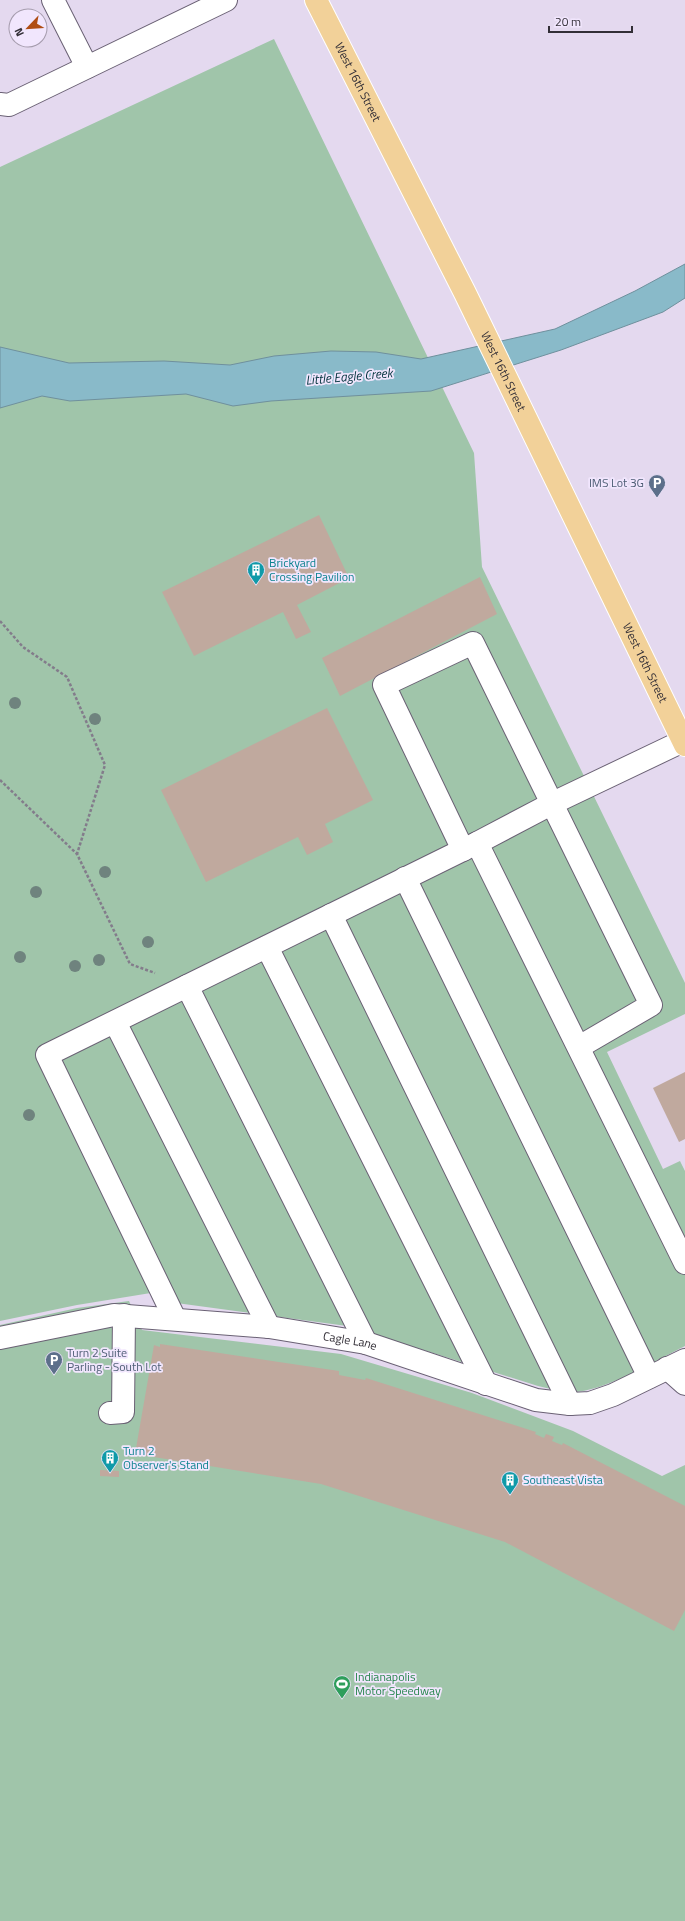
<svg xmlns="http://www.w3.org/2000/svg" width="685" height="1921" font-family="'Titillium Web',sans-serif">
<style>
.green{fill:#a0c5aa}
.water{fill:#89bac9;stroke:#6f909d}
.building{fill:#c0a99e}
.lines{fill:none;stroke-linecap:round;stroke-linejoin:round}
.minor-casing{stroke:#6a6174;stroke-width:24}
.major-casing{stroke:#fff;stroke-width:24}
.path{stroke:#837c8b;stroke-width:2.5;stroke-dasharray:3 2;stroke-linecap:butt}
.minor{stroke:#fff;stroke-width:22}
.major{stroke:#f2d199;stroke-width:22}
.tree{fill:#6f837e}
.labels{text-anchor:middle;stroke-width:3.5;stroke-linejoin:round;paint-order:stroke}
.street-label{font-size:12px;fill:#322e36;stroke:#f1e6fd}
.service-label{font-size:12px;fill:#4e5e75;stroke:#f1e6fd;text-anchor:end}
.culture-label{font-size:12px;fill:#0d838f;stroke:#f1e6fd;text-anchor:start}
.leisure-label{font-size:12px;fill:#27864d;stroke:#f1e6fd;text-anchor:start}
.water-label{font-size:13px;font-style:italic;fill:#02323d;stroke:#f1e6fd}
</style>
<rect width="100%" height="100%" fill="#e4d9ef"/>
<g class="green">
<path d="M274 39 474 453 482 567 685 983V1014L607 1052 663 1169 680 1161 685 1171V1346C654 1361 602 1394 568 1392 558 1391 548 1388 538 1386L347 1326 169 1302 163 1291 77 1305 0 1321V167Z"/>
<path d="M129 1301 142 1330 341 1354 472 1393 573 1431 662 1476 685 1465V1921H0V1325L77 1308Z"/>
</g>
<path class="water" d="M685 264V298L663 312 561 350 431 391 271 401 233 406 186 394 70 401 42 396 0 408V347L69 363 164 361 230 365 274 356 331 351 376 352 421 359 555 329 635 291Z"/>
<g class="building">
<path d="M319 515 349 578 297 605 311 632 296 639 283 612 194 656 162 592Z"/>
<path d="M480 577 497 614 340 696 322 658Z"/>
<path d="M327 708 373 800 325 824 333 842 307 855 298 837 206 882 161 790Z"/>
<path d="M685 1072V1139L679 1142 653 1088Z"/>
<path d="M160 1344 339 1371V1375L365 1380 366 1378 536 1432 535 1434 544 1438 546 1434 554 1437 552 1441 562 1445 563 1443 685 1506V1610L674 1631 505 1542 321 1484 135 1454 154 1345 160 1347Z"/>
<path d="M100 1470 119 1471V1477L100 1476Z"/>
</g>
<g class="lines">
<g class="minor-casing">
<g id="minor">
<path d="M53 0 87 67"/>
<path d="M0 104 9 105 226 0"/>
<path d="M477 843 685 1263"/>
<path d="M463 850 384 685 473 643 651 1005 579 1047"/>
<path d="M405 878 649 1377"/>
<path d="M331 915 570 1404"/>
<path d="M267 947 486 1384"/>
<path d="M187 986 366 1343"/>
<path d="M115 1022 269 1327"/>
<path d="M175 1319 47 1055 477 843 553 803 683 741"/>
<path id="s1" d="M0 1338 114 1315 269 1327 366 1343 536 1400 570 1404 590 1403 613 1395 685 1360"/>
<path d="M667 1368 685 1384"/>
<path d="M110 1413 123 1412 124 1315"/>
</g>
</g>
<g class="major-casing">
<g id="major">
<path id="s2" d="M316 0 465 293 685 745"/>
</g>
</g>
<g class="path">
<path d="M0 621 23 647 67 677 105 765 77 854"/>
<path d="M0 780 77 854 130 964 155 973"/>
</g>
<use href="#minor" class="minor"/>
<use href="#major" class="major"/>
</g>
<g class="tree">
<circle cx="15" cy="703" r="6"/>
<circle cx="95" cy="719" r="6"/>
<circle cx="105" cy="872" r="6"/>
<circle cx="36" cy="892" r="6"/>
<circle cx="148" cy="942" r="6"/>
<circle cx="20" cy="957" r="6"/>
<circle cx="99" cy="960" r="6"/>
<circle cx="75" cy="966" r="6"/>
<circle cx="29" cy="1115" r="6"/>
</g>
<defs>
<g id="parking-pin" transform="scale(0.9)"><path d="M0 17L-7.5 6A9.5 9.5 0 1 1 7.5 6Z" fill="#5c6f8a" stroke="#f1e6fd"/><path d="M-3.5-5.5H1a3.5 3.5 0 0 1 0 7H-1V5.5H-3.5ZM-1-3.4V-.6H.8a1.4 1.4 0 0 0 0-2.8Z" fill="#fff"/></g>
<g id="building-pin" transform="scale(0.9)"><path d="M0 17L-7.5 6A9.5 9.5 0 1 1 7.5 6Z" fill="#0f9aa8" stroke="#f1e6fd"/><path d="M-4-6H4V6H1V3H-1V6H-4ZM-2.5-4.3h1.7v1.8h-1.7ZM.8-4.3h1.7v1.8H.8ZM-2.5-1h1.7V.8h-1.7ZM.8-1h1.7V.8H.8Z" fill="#fff"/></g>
<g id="stadium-pin" transform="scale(0.9)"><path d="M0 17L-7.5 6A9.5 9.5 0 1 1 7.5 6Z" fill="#2e9e5b" stroke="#f1e6fd"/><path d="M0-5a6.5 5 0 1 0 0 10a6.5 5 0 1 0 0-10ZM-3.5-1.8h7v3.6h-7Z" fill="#fff"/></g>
</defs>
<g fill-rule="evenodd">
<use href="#parking-pin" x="657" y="483"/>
<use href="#building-pin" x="256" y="570"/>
<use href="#parking-pin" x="54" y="1360"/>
<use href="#building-pin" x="110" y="1458"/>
<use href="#building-pin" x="510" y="1480"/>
<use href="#stadium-pin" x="342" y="1684"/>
</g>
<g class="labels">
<g class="street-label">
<text dy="4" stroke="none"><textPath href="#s2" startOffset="92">West 16th Street</textPath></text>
<text dy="4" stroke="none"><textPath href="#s2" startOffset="416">West 16th Street</textPath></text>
<text dy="4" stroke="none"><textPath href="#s2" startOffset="740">West 16th Street</textPath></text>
<text dy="4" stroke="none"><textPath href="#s1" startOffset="354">Cagle Lane</textPath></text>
</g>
<g class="service-label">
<text x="644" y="487">IMS Lot 3G</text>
<text x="67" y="1357" text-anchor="start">Turn 2 Suite<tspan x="67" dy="14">Parling - South Lot</tspan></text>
</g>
<g class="culture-label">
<text x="269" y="567">Brickyard<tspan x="269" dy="14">Crossing Pavilion</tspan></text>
<text x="123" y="1455">Turn 2<tspan x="123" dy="14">Observer's Stand</tspan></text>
<text x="523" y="1484">Southeast Vista</text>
</g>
<g class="leisure-label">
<text x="355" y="1681">Indianapolis<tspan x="355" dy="14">Motor Speedway</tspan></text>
</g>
<g class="water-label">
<text transform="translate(349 376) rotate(-5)" y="5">Little Eagle Creek</text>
</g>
</g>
<g transform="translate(28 28) rotate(245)"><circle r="19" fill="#f1e6fd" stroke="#a59cad"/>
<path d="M0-3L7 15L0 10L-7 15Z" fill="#b04d14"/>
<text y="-6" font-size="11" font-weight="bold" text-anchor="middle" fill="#322e36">N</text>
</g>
<path d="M549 26v6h83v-6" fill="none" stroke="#322e36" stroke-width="2"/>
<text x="555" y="26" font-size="12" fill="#322e36" stroke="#f1e6fd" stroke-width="3" paint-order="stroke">20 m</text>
</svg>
